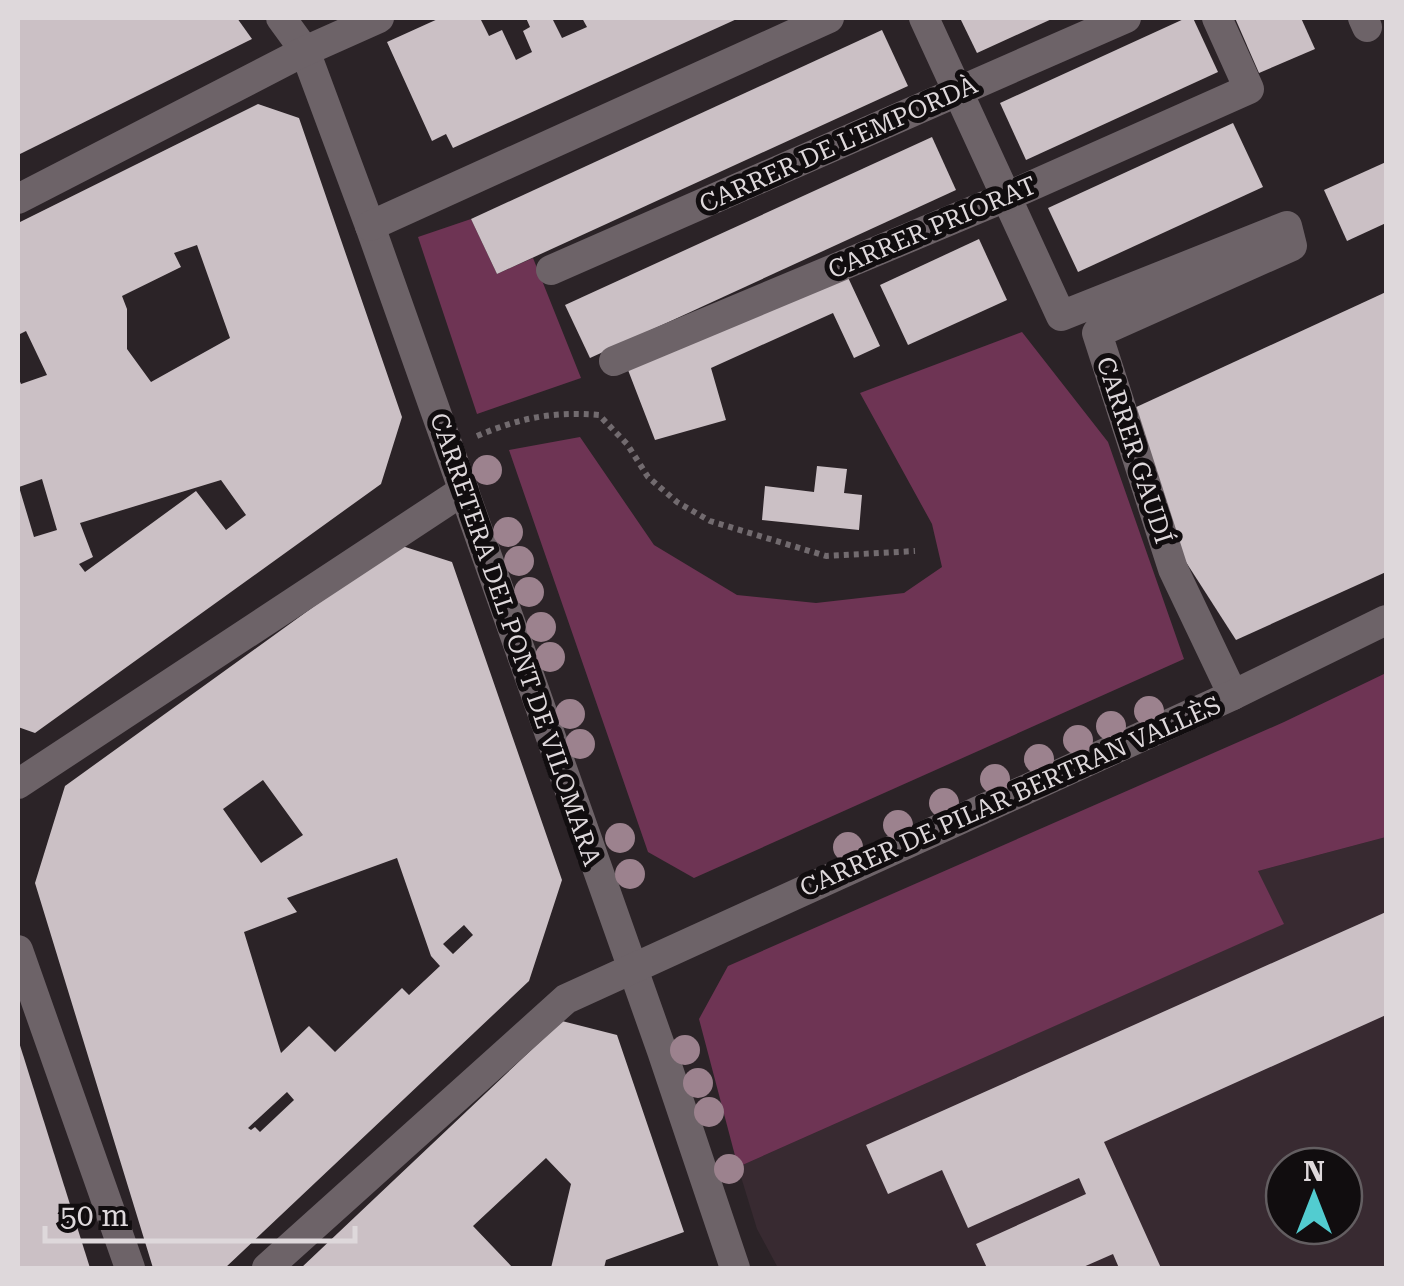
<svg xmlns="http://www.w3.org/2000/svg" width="1404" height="1286" font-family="'Roboto Serif',serif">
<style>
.built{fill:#382a31;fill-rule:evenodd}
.green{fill:#6e3454}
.building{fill:#cbc0c5;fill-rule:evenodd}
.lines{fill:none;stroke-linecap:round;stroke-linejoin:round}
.path{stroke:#726b6f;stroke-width:6;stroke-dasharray:5 5;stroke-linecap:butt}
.minor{stroke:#6d6368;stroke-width:30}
.tree{fill:#9c828e}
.labels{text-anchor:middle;stroke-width:10;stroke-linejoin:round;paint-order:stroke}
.street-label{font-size:25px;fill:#ded8db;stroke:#110d0f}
</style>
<rect width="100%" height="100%" fill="#2b2327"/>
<path class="built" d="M1386 837V1268H778L757 1229 738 1167 1283 924 1258 871ZM1284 1166H1344V1226H1284Z"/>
<g class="green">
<path d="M471 219 497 274 533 258 581 378 477 414 418 237Z"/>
<path d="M1022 332 1108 442 1184 659 694 878 648 852 509 450 580 437 654 545 737 595 816 603 904 593 942 567 932 524 860 393Z"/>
<path d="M1386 673V837L1258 871 1284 924 738 1167 699 1019 728 966 1284 722Z"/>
</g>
<g class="building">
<path d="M18 18H237L252 39 18 155Z"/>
<path d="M440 18H480L489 36 502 30 516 60 532 52 523 31 530 27 526 18H552L562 38 587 27 582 18H739L453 148 446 134 432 141 387 42Z"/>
<path d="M960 18H1054L977 53Z"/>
<path d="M1186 18H1193L1218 72 1026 160 1000 103Z"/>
<path d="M1235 18H1301L1315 49 1259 73Z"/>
<path d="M882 30 908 86 497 274 471 219Z"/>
<path d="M258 104 299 118 402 417 381 484 35 733 18 727V377L21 384 47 375 26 331 18 335V223ZM197 245 230 338 151 382 127 349V309L122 296 181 267 174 253ZM42 479 57 530 34 537 19 487ZM221 480 246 515 226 530 196 491 85 572 79 564 93 557 80 523Z"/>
<path d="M1233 123 1263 187 1078 272 1048 208Z"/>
<path d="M932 137 956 190 590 358 565 305Z"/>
<path d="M1386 162V223L1347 241 1324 190Z"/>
<path d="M979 239 1007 300 908 345 880 285Z"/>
<path d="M845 271 880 346 854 358 833 313 711 368 726 420 655 440 628 370Z"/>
<path d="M1386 292V572L1236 640 1184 559 1132 409Z"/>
<path d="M817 466 847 469 844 493 862 495 859 530 762 520 765 486 814 492Z"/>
<path d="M399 545 452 562 562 880 529 981 225 1268H153L35 883 65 786ZM263 780 303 835 261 863 223 809ZM397 858 431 956 440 966 409 995 402 988 335 1052 309 1026 281 1053 244 932 297 912 287 898ZM464 925 473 935 453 954 443 944ZM287 1092 294 1100 260 1132 255 1127 251 1130 248 1128Z"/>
<path d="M1386 912V1015L1104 1142 1161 1268H1119L1113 1254 1081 1268H987L976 1244 1086 1194 1079 1178 968 1228 942 1170 888 1194 866 1145Z"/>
<path d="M562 1021 617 1035 684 1232 606 1260 604 1268H551L571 1184 546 1158 473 1226 513 1268H301Z"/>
<path d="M18 1039 90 1268H18Z"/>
</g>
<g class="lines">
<path class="path" d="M477 436C520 418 553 411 599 415L627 444 648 477 677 502 710 521 826 556 915 551"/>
<g class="minor">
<path d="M281 18 305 51 370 226 662 1051 735 1268"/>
<path d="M924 18 1061 316 1287 226 1292 246 1097 333 1173 569 1233 695"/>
<path d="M1363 18 1367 27"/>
<path d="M18 199 305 51 379 18"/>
<path d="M370 226 829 18"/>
<path d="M551 270 1126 18"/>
<path d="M614 361 1006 197 1249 89 1217 18"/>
<path d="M18 784 464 490"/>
<path d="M18 950 130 1268"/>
<path d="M267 1268 566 999 1233 695 1386 620"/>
</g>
</g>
<g class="tree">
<circle cx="487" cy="470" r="15"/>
<circle cx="508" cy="532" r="15"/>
<circle cx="519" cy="561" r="15"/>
<circle cx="529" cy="592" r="15"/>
<circle cx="541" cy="627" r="15"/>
<circle cx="550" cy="657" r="15"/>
<circle cx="1149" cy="711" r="15"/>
<circle cx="570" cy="714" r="15"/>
<circle cx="1111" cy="726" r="15"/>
<circle cx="1078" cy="740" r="15"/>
<circle cx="580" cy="744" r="15"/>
<circle cx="1039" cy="759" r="15"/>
<circle cx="995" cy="779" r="15"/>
<circle cx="944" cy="803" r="15"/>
<circle cx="898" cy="825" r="15"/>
<circle cx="620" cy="838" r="15"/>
<circle cx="848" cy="847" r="15"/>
<circle cx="630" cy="874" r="15"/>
<circle cx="685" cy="1050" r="15"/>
<circle cx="698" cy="1083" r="15"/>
<circle cx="709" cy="1112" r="15"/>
<circle cx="729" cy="1169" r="15"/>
</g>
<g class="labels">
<g class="street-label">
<text transform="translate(838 144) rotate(-24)" y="9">CARRER DE L'EMPORDÀ</text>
<text transform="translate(932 227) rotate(-23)" y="9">CARRER PRIORAT</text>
<text transform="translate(1135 450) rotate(72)" y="9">CARRER GAUDÍ</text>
<text transform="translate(516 639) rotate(71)" y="9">CARRETERA DEL PONT DE VILOMARA</text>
<text transform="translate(1010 796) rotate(-24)" y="9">CARRER DE PILAR BERTRAN VALLÈS</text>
</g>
</g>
<rect width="1404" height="1286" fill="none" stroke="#ded8db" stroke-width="40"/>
<g transform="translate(1314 1196)"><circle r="48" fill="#110d0f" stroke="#635e61" stroke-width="2.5"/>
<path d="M0-8L18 38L0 25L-18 38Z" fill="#52ccd0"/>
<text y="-15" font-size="28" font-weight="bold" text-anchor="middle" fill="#ded8db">N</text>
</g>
<path d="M45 1226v15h310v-15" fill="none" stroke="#ded8db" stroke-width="5"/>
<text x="60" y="1226" font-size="30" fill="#ded8db" stroke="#110d0f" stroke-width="8" paint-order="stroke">50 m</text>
</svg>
